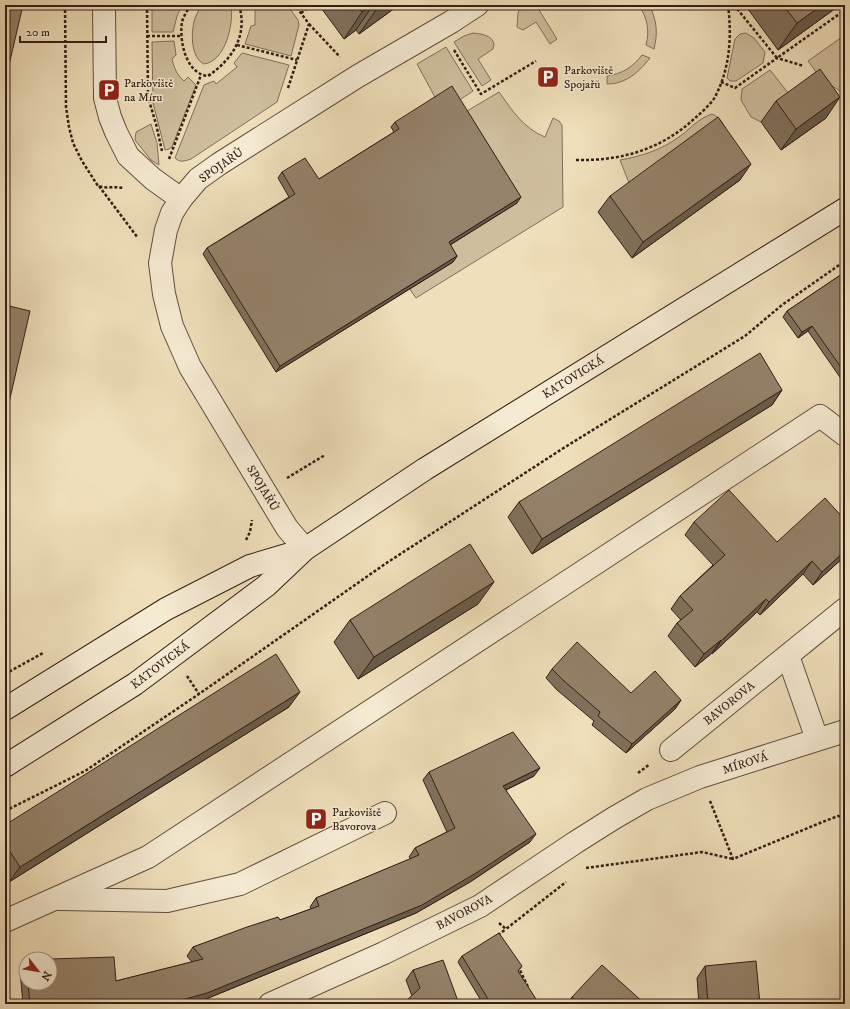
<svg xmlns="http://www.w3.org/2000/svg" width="850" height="1009" font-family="'IM FELL DW Pica',serif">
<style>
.green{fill:#cfbe9e;stroke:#816e5a}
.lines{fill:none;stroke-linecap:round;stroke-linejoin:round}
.street-casing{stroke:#624e3e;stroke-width:24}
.secondary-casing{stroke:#331e15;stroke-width:24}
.path{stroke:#331e15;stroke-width:2.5;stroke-dasharray:3 2;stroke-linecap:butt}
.street{stroke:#f5ead2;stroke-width:22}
.secondary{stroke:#f5ead2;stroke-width:22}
.wall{fill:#80705c;stroke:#331e15}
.shaded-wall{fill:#685b4b;stroke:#331e15}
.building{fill:#95826b;stroke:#331e15}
.labels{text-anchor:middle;stroke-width:3;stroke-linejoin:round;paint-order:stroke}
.poi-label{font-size:12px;fill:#331e15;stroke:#f5ead2;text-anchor:start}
.street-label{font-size:12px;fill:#331e15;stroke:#f5ead2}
</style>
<rect width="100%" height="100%" fill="#efdfba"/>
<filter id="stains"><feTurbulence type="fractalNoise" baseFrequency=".005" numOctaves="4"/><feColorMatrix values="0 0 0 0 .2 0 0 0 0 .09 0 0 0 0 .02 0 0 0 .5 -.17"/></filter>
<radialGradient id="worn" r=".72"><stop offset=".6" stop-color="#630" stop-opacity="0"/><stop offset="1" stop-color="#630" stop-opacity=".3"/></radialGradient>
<g class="green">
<path d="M152 5H178V6L181 7 177 16 173 32H152Z"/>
<path d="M202 5H231C234 23 226 61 204 64 191 58 191 34 194 22 195 16 199 10 202 5Z"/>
<path d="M255 5H287L298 20 299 25 291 56 245 44 251 26 255 25Z"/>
<path d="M521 5H536L557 39 550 44 536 22 523 30 517 27 518 13Z"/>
<path d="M639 5H649C657 20 658 33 654 49L646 45C650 30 647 18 639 5Z"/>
<path d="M473 33C481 34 492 35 494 44L493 49 478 59 491 80 482 86 454 42 464 36Z"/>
<path d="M746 33 754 38 765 52 763 63 736 81H730L727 78 735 39 740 34Z"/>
<path d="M845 35V94L822 80 808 61Z"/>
<path d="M174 41 176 55 172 59C174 68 177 75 184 81L188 77 196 85 172 147 169 149 165 150 153 103 152 42Z"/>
<path d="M446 47 473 91 455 103 436 99 417 64Z"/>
<path d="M242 53 289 65 277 102 191 159C185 161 180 163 175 158L204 85 214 81 216 84 237 67 234 63Z"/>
<path d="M642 55 650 58C639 72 626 84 607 84V76C622 74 633 67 642 55Z"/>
<path d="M770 70 793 99 761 122 751 117 741 100 742 89Z"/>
<path d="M499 92C512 110 523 128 545 137L553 118 559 121 562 125 563 207 416 298 409 288 445 248 462 114Z"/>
<path d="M712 114C719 117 722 121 725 128L631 188 620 160C642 156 661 150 679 137 690 129 699 118 712 114Z"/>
<path d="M151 124 157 143 159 165 151 160 135 140 136 132Z"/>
</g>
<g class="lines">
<g class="street-casing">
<g id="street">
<path d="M104 5 105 98 110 117 116 132 128 156 153 179 181 199"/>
<path d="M305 549 287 528 190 367 172 326 164 294 160 263 166 230 172 213 181 199 198 179 219 164 358 76 451 22 477 5"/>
<path d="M788 656 817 739"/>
<path d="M671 750 845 609"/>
<path d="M60 899 167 901 240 884 385 813"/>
<path d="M5 921 148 857 820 416 845 435"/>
<path d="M270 1004 384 953 480 906 576 842 614 818 647 799 700 777 845 731"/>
</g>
</g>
<g class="secondary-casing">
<g id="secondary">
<path d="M5 709 166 609 250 566 300 551"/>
<path d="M5 766 135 684 266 586 305 549 425 469 845 209"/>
</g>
</g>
<g class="path">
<path d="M65 5 66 107 69 127 73 143 82 161 98 186C106 189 115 186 123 188"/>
<path d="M147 5 148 97 156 124 162 151"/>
<path d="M190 5C188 10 183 17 182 22 179 41 186 74 208 76 233 59 248 35 239 5"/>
<path d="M734 5 777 58 845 10"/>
<path d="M301 13 312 5"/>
<path d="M309 24 340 57"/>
<path d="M147 36H182"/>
<path d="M237 45 297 60"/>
<path d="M454 50 481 94 536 61"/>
<path d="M721 82 735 88 777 58 804 66"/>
<path d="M288 88 309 24 295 5"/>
<path d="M169 159 201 75"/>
<path d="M576 160C621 161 660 150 694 119 701 113 710 105 715 97 730 68 732 37 728 5"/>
<path d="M99 186 138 238"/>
<path d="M287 478 325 455"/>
<path d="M246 540 250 532 252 520"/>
<path d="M5 674 43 653"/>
<path d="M187 676 199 694"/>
<path d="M638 773 650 764"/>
<path d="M710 801 733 859 820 823 838 816 845 818"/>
<path d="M5 811 85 771 199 694 385 564 562 449 745 336 782 305 845 261"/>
<path d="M586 868 702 852 733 859"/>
<path d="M499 923 506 929 566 882"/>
<path d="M498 935 506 929"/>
<path d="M518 966 528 987"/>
</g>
<use href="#street" class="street"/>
<use href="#secondary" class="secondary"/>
</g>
<g class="wall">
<path d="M319 5H399L359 34 356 30 344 39Z"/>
<path d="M745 5H840L778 50Z"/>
<path d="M776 101 826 118 781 150 761 122Z"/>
<path d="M395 122 517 203 450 245 457 256 453 262 276 372 203 254 207 248 289 197 278 178 282 172 319 179 394 132 391 127Z"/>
<path d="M740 180 632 258 598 212 610 196Z"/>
<path d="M845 272V383H844L808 331 798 338 783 317 787 311Z"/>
<path d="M782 390 772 405 532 554 508 517 519 502Z"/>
<path d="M694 522 777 542 845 556 813 585 803 574 760 615 757 612 712 654V653L695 667 668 636 677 623 681 620 671 609 680 596 713 565 685 535Z"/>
<path d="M478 604 358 679 334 642 350 620Z"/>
<path d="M552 669 631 693 681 700 675 709 626 753 592 725 594 721 557 690 546 678Z"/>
<path d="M289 707 9 882 5 876V825Z"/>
<path d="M429 772 534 776 506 790 530 842 470 882 416 913 201 1001 191 1004H23L20 971 26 963V983H50L116 981 192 962 187 956 193 947 280 920 311 909 310 907 316 898 411 859 409 857 415 848 447 832 423 780Z"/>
<path d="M462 956 522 966 518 971 533 1004H483L458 962Z"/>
<path d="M705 966 760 1004H699L697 978Z"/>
<path d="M413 970 459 1004 405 1002 412 996 406 980Z"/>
<path d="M572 997 645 1004H568Z"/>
</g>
<g class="shaded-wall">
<path d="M372 5H373L356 30 344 39 362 12Z"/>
<path d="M381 5H399L359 34 378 7Z"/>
<path d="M822 5H840L778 50 797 23Z"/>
<path d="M840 97 826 118 781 150 796 129Z"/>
<path d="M751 164 740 180 632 258 643 242Z"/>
<path d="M521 197 517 203 445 248 449 242Z"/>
<path d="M457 256 453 262 276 372 280 366Z"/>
<path d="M812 326 808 331 798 338 802 332Z"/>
<path d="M782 390 772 405 532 554 542 539Z"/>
<path d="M845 551V556L813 585 822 572Z"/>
<path d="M812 561 803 574 760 615 769 602Z"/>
<path d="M494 582 478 604 358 679 374 657Z"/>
<path d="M766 599 757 612 712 654 721 641Z"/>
<path d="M721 640 712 653 695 667 704 654Z"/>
<path d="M300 692 289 707 9 882 20 867Z"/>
<path d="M681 700 675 709 626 753 632 744Z"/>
<path d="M540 768 534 776 497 794 503 786Z"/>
<path d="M536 834 530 842 470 882 416 913 201 1001 191 1004H167Z"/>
<path d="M536 999 533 1004H529Z"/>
</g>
<g class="building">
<path d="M5 5H23L5 82Z"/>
<path d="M357 5H372L362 12Z"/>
<path d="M783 5H822L797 23Z"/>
<path d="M820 69 840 97 796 129 776 101Z"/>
<path d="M452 86 521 197 449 242 457 256 280 366 207 248 295 194 282 172 305 158 319 179 399 129 395 122Z"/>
<path d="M718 117 751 164 643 242 610 196Z"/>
<path d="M845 272V373L812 326 802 332 787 311Z"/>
<path d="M5 305 30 311 5 420Z"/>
<path d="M760 353 782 390 542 539 519 502Z"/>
<path d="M729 490 777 542 825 498 845 520V551L822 572 812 561 769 602 766 599 721 641V640L704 654 677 623 693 610 680 596 725 555 694 522Z"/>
<path d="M470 544 494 582 374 657 350 620Z"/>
<path d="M577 642 631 693 655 671 681 700 632 744 598 716 600 712 564 681 552 669Z"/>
<path d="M276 654 300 692 20 867 5 844V825Z"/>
<path d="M513 732 540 768 503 786 536 834 476 873 422 905 207 993 167 1004H30L28 983H50V959L114 957 116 981 203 959 193 947 247 927 278 917 280 920 319 906 316 898 419 855 415 848 455 828 429 772Z"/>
<path d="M499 933 522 966 518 971 536 999 529 1004H491L462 956Z"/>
<path d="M443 960 459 1004H396L405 1002 420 988 413 970Z"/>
<path d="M756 961 760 1004H704V1003H708L705 966Z"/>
<path d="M602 965 645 1004H580L572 997Z"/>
</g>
<defs>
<g id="parking-square" transform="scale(1.15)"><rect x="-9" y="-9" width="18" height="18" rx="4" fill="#8f2418" stroke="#f5ead2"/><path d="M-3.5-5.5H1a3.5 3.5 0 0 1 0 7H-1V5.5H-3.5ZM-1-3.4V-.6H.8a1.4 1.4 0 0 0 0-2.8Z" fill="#fff"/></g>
</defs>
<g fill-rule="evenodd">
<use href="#parking-square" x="548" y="77"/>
<use href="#parking-square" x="109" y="90"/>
<use href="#parking-square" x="316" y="819"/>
</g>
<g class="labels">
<g class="poi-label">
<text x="564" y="74">Parkoviště<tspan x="564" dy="14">Spojařů</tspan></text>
<text x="124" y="87">Parkoviště<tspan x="124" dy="14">na Míru</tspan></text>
<text x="332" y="816">Parkoviště<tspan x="332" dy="14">Bavorova</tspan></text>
</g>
<g class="street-label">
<text transform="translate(221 165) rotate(-35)" y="4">SPOJAŘŮ</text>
<text transform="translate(573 377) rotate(-32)" y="4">KATOVICKÁ</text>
<text transform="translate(263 488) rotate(59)" y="4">SPOJAŘŮ</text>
<text transform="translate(160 665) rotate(-37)" y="4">KATOVICKÁ</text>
<text transform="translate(729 703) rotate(-39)" y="4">BAVOROVA</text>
<text transform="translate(745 763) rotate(-18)" y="4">MÍROVÁ</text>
<text transform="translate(464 912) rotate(-28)" y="4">BAVOROVA</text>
</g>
</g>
<rect width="850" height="1009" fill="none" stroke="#efdfba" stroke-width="20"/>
<rect x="6" y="6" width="838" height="997" fill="none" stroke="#331e15" stroke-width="2"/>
<rect x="10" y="10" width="830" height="989" fill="none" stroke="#331e15"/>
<g transform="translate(38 971) rotate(121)"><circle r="19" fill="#f5ead2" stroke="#a79886"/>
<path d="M0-3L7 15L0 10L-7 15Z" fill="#8f2418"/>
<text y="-6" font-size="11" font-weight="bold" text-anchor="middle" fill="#331e15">N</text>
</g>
<path d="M20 36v6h86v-6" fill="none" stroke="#331e15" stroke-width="2"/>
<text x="26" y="36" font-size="12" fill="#331e15" stroke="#f5ead2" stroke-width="3" paint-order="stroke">20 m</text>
<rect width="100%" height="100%" filter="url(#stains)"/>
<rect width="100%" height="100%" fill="url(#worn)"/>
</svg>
